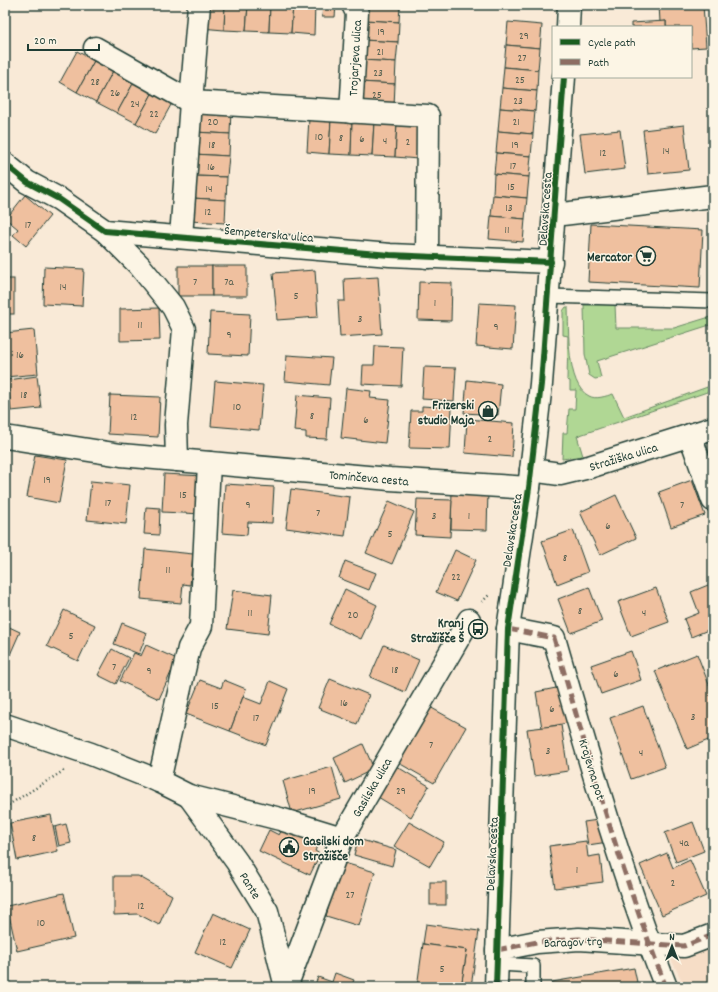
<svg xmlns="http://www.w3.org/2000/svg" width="718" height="992" font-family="Dekko,sans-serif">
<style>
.built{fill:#f6ddc6}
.green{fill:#b0d794;stroke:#688a64}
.building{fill:#efc09f;stroke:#1f3d34}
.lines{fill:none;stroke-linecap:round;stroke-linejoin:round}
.lane-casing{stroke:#1f3d34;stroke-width:16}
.street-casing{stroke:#1f3d34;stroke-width:25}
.path{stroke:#1f3d34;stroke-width:2.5;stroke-dasharray:1 3;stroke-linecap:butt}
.lane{stroke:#fcf5e5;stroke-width:13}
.street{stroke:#fcf5e5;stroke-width:22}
.quiet{stroke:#8d6e63;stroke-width:5;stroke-dasharray:10 5;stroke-linecap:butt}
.cycleway-casing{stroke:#fcf5e5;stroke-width:8}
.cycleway{stroke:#1b5e20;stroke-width:6}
.labels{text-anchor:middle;stroke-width:3;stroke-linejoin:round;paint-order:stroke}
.number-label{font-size:11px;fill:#535e4f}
.street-label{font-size:13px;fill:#1f3d34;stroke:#fcf5e5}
.poi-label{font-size:13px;font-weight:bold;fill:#1f3d34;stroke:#fcf5e5;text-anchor:end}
</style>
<rect width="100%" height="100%" fill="#f9ead7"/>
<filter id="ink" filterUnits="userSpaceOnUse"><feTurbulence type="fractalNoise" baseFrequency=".025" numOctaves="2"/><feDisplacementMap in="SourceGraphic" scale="8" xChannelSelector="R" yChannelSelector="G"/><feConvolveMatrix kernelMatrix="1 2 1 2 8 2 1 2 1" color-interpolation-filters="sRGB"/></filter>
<g filter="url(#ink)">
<path class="built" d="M713 942V987H685L671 959Z"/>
<g class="green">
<path d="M615 304 616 328H674L713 316V324L597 361 601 378 595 379 589 375 585 354 584 305Z"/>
<path d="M566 307H568C569 329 566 385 589 396 596 400 606 396 613 394L624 417 713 385V390L577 436 583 456 562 459 563 433H567L569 409H575L576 390H570V381L567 380 568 336 563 335V311Z"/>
</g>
<g class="building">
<path d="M203 5H225L224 30 201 28Z"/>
<path d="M225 5H248L246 31 224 30Z"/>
<path d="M248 5H270L269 32 246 31Z"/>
<path d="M270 5H293L291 33 269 32Z"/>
<path d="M293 5H315L314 35 291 33Z"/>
<path d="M323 5H336L335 17H322Z"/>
<path d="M365 5H400L399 22 364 20Z"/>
<path d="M611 5H637L611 8Z"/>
<path d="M659 5H703L706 47 691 48V27H666V21L660 22Z"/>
<path d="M364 20 399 22 398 42 363 40Z"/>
<path d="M666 21V27H631V23Z"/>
<path d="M508 22 542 25 540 48 506 45Z"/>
<path d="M363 40 398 42 396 62 362 60Z"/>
<path d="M506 45 540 48 538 70 504 67Z"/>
<path d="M77 51 94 61 77 92 60 82Z"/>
<path d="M362 60 396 62 395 84 360 82Z"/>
<path d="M94 61 113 71 96 102 77 92Z"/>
<path d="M504 67 538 70 537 91 502 88Z"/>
<path d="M113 71 134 82 117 113 96 102Z"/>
<path d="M134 82 153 92 136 123 117 113Z"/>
<path d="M360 82 395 84 394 107 359 105Z"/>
<path d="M502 88 537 91 535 111 500 108Z"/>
<path d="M153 92 172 103 155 134 136 123Z"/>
<path d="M197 107 231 109 230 134 195 132Z"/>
<path d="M500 108 535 111 533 134 498 131Z"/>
<path d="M309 118 331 119 329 154 307 152Z"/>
<path d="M331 119 352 121 351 155 329 154Z"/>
<path d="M352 121 374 122 372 156 351 155Z"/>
<path d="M374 122 397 123 395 157 372 156Z"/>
<path d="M397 123 420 124 418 159 395 157Z"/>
<path d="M684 125 689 170 648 174 643 130Z"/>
<path d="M620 130 625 169 585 174 580 134Z"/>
<path d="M498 131 533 134 531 156 496 153Z"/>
<path d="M195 132 230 134 229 156 194 154Z"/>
<path d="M496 153 531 156 529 177 494 174Z"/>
<path d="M194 154 229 156 227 177 193 176Z"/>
<path d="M494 174 529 177 527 198 493 195Z"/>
<path d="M193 176 227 177 226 200 192 198Z"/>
<path d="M25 195 50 216 26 246 13 235 18 229 6 219Z"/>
<path d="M493 195 527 198 525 219 491 216Z"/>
<path d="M192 198 226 200 225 223 190 221Z"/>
<path d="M491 216 525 219 523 242 489 239Z"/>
<path d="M591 224 703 230 700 288 588 282Z"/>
<rect x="178" y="266" width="34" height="30"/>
<rect x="212" y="266" width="35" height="30"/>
<path d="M44 267 84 269 82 306 43 304Z"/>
<path d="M315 270 318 317 277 320 273 273Z"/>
<path d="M378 277 382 334 340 337 338 301H345L344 279Z"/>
<rect x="5" y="279" width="9" height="35"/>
<path d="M419 282 452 283 451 321 418 320Z"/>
<path d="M479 303 516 305 513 349 476 346Z"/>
<path d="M159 308 160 340 120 341V309Z"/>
<path d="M210 312 250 314 248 356 208 354Z"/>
<path d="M34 330 38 374 5 377V333Z"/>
<path d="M375 346 403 347 401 386 362 384 363 365H374Z"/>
<path d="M287 355 332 358 329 385 285 381Z"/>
<path d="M424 367 456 368 454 401 422 399Z"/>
<path d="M37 376 41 408 11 411 8 380Z"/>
<path d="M467 380 501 384 498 415 464 413Z"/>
<path d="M215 381 263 385 259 430 211 426Z"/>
<path d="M346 388 371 391 370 398 390 400 385 443 341 438Z"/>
<path d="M110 395 160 397 158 437 108 434Z"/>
<path d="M297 395 330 398 327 439 306 438V432L294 431Z"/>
<path d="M422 406 452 408 450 449 409 448 411 411H422Z"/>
<path d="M467 419 514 423 512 457 465 453Z"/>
<path d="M35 455 67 460 59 503 27 497Z"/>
<path d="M164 474 204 476 202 514 162 512Z"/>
<path d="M692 480 705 515 671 527 659 492Z"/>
<path d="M91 481 130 485 126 524 87 520Z"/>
<path d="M225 484 274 487 272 523 248 522 247 535 222 533Z"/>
<path d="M291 489 350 497 345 536 286 528Z"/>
<path d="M452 490 488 491 487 530 451 529Z"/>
<path d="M616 495 636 538 600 555 580 512Z"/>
<path d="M417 499 452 500 450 537 415 535Z"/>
<path d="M389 501 414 512 392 564 366 553Z"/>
<path d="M146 507 160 508 159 535 144 534Z"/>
<path d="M573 530 588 572 557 584 542 541Z"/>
<path d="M145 549 193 554 190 585 183 584 181 603 141 599Z"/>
<path d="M455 550 476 560 457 601 436 592Z"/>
<path d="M345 561 376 573 369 590 339 578Z"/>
<path d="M713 583V628L691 637 684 619 699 613 691 592Z"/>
<path d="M589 587 602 621 571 633 558 599Z"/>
<path d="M656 588 669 622 631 636 618 602Z"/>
<path d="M345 589 377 605 361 639 329 624Z"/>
<path d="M233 590 272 595 268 634 227 629Z"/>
<path d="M64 610 95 625 78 661 47 646Z"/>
<path d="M122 623 147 633 139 654 114 644Z"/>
<path d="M5 625 20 632 5 666Z"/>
<path d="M146 645 177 659 159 699 120 681 134 653 141 656Z"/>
<path d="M384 645 419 660 405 692 370 677Z"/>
<path d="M112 649 129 658 116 684 98 675Z"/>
<path d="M631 651 641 680 601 694 591 665Z"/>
<path d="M697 654 713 695V738L687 749 655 671Z"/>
<path d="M330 679 369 695 357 724 318 708Z"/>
<path d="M200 680 221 688 224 680 246 689 230 731 186 714Z"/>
<path d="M270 681 288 689 266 745 230 731 243 697 261 704Z"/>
<path d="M561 687 567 723 542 728 536 692Z"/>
<path d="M428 706 466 727 434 783 397 762Z"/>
<path d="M643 706 665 767 631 779 610 718Z"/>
<path d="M561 725 568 771 534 776 527 729Z"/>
<path d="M363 744 374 769 345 783 334 758Z"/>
<path d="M391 763 429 786 411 817 373 794Z"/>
<path d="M332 767 341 799 292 813 283 781Z"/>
<path d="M51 815 58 851 17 860 10 823Z"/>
<path d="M605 819 608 842 588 845 584 822Z"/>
<path d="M409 822 444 842 430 866 394 846Z"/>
<path d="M693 822 704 851 676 862 665 833Z"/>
<path d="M66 824 71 843 59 846 55 827Z"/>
<path d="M284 826 319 842 315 851 320 854 310 875 259 851 269 830 279 835Z"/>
<path d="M358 839 396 850 392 866 354 855Z"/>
<path d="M586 841 588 857 600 855 603 882 555 888 549 846Z"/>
<path d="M667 853 673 868 690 860 706 896 662 915 640 865Z"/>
<path d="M341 862 375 872 359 926 326 916Z"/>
<path d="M114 876H138L172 895 159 925 138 914 114 915Z"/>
<rect x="430" y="882" width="16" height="23"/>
<path d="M64 893 74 938 17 951 7 906Z"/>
<path d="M213 913 250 930 232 968 195 952Z"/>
<path d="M426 924 479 931 471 987 461 986 467 950 423 944Z"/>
<path d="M423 944 467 950 461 987H417Z"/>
<path d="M634 968 638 987H552V982Z"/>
<path d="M335 973 354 980 351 987H314L318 977 332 982Z"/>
</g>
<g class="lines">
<g class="lane-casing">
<g id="lane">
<path d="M549 296 713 301"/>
<path d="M497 964 533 966V987"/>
</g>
</g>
<g class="street-casing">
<g id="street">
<path d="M568 27 569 5"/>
<path d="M95 48 191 102 199 5"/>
<path d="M351 112 357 13 353 5"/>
<path d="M5 164 27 182 59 199 105 231 390 255 551 262"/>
<path d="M554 215 713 196"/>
<path d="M105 231 139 265 173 307 184 329 176 425 177 460"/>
<path d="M181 237 191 102 428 116 427 257"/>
<path d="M690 435 713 500"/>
<path d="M5 437 121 455 390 479 529 488"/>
<path d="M531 470 560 474 589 467 713 428"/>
<path d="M508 629 554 638C588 755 621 873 666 987"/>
<path d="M5 725 91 754 159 781 189 796 280 819 342 838"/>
<path d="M159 781 189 648 201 626 209 463"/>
<path d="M189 796 237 862 267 911 286 987"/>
<path d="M497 950 537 942 579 939 684 946 713 935"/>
<path d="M286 987 342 838 469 620"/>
<path d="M496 987 508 629 529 488 541 384 564 77"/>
</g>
</g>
<g class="path">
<path d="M482 602 490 594"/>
<path d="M5 807 65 770"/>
</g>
<use href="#lane" class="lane"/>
<use href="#street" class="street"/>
<g class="quiet">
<path d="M508 629 554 638C588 755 621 873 666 987"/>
<path d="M497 950 537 942 579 939 684 946 713 935"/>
</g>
<g class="cycleway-casing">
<g id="cycleway">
<path d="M5 164 27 182 59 199 105 231 390 255 551 262"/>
<path d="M496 987 508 629 529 488 541 384 564 77"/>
</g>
</g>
<use href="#cycleway" class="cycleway"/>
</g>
</g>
<defs>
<g id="supermarket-ring" transform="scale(1)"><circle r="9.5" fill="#fcf5e5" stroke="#1f3d34" stroke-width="1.5"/><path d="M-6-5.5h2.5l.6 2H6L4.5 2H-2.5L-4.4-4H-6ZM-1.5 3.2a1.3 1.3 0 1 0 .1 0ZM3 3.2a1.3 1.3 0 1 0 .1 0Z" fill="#1f3d34"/></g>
<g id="shop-ring" transform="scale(1)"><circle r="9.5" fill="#fcf5e5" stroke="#1f3d34" stroke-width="1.5"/><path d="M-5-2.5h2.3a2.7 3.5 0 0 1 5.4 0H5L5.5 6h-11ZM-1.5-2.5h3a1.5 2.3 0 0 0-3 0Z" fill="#1f3d34"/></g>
<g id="bus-ring" transform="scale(1)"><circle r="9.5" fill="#fcf5e5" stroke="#1f3d34" stroke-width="1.5"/><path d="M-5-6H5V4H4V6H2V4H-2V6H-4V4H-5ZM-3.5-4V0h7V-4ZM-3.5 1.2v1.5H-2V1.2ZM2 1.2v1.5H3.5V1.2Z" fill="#1f3d34"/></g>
<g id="civic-ring" transform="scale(1)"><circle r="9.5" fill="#fcf5e5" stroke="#1f3d34" stroke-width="1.5"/><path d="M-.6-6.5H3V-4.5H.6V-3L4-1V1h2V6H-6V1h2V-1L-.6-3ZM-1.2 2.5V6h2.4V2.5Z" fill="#1f3d34"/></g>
</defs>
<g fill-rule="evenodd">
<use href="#supermarket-ring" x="646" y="256"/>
<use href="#shop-ring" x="488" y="411"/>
<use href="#bus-ring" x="478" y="629"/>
<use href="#civic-ring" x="289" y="847"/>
</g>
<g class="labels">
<g class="number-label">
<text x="381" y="35">19</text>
<text x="524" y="39">29</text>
<text x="380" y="55">21</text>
<text x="522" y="61">27</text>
<text x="378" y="76">23</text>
<text x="520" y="83">25</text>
<text x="95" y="85">28</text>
<text x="115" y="96">26</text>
<text x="377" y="98">25</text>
<text x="518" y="104">23</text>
<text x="135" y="107">24</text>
<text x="154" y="117">22</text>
<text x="213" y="125">20</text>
<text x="516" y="125">21</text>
<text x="319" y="140">10</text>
<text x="341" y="141">8</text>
<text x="362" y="142">6</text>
<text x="385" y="144">4</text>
<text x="408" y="145">2</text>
<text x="212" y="148">18</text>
<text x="515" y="148">19</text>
<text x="666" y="154">14</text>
<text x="603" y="156">12</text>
<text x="513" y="169">17</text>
<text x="211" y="170">16</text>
<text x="511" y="190">15</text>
<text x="209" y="192">14</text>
<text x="509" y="211">13</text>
<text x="208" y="215">12</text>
<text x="28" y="228">17</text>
<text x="507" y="233">11</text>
<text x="195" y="285">7</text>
<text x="229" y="285">7a</text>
<text x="63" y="290">14</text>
<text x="296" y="299">5</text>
<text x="435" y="306">1</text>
<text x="360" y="322">3</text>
<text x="140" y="328">11</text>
<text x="496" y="330">9</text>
<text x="229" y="338">9</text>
<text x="20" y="358">16</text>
<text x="24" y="398">18</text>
<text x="237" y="410">10</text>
<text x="312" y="419">8</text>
<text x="134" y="420">12</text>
<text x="366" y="423">6</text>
<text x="490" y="442">2</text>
<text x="47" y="483">19</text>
<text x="183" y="498">15</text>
<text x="108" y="506">17</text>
<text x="248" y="508">9</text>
<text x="682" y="508">7</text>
<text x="318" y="516">7</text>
<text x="434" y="519">3</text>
<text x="469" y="519">1</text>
<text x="608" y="529">6</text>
<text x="390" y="537">5</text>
<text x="565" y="561">8</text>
<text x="168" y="573">11</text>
<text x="456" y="580">22</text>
<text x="580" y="614">8</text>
<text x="250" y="616">11</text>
<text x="644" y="616">4</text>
<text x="353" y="618">20</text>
<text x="71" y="639">5</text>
<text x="114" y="670">7</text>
<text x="395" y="673">18</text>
<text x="149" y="674">9</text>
<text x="616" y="677">6</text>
<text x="344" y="706">16</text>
<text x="215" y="709">15</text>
<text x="552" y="712">6</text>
<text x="693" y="720">3</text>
<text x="256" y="721">17</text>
<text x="431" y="748">7</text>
<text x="548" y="754">3</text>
<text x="641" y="756">4</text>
<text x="312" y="794">19</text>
<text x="401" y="794">29</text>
<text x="34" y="841">8</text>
<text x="684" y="846">4a</text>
<text x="577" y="873">1</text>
<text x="673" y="886">2</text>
<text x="350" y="898">27</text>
<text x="141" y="909">12</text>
<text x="41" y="926">10</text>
<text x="223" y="945">12</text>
<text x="442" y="972">5</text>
</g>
<g class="street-label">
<text transform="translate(354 58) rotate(-87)" y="5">Trojarjeva ulica</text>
<text transform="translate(544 209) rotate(-86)" y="5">Delavska cesta</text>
<text transform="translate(269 233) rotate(5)" y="5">Šempeterska ulica</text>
<text transform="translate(623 456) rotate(-17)" y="5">Stražiška ulica</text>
<text transform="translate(369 477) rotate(5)" y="5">Tominčeva cesta</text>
<text transform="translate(511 530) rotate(-81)" y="5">Delavska cesta</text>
<text transform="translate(593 769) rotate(73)" y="5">Krajevna pot</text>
<text transform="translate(371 787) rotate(-60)" y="5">Gasilska ulica</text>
<text transform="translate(491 854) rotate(-87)" y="5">Delavska cesta</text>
<text transform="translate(251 885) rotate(58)" y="5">Pante</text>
<text transform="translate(573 941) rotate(-2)" y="5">Baragov trg</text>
</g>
<g class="poi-label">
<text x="632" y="261">Mercator</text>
<text x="474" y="409">Frizerski<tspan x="474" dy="15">studio Maja</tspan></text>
<text x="464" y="627">Kranj<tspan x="464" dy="15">Stražišče Š</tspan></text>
<text x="303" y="845" text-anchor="start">Gasilski dom<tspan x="303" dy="15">Stražišče</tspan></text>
</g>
</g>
<rect width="718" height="992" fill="none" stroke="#fcf5e5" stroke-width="20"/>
<rect x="10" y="10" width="698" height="972" fill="none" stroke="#1f3d34" stroke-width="1.5" filter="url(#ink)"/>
<rect x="552" y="26" width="140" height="52" fill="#fcf5e5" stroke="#a4ab9e"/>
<rect x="560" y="39" width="20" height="6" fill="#1b5e20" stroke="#a4ab9e"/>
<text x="588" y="46" font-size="12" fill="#1f3d34">Cycle path</text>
<rect x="560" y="59" width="20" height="6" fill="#8d6e63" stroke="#a4ab9e"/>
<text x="588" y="66" font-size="12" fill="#1f3d34">Path</text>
<g transform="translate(672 946)" stroke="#fcf5e5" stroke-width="3" paint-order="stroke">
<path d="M0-3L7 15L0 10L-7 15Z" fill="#1f3d34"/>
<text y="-6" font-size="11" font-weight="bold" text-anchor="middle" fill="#1f3d34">N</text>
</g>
<path d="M28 44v6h71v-6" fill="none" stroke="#1f3d34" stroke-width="2"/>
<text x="34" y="44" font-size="12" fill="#1f3d34" stroke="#fcf5e5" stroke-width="3" paint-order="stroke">20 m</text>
</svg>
